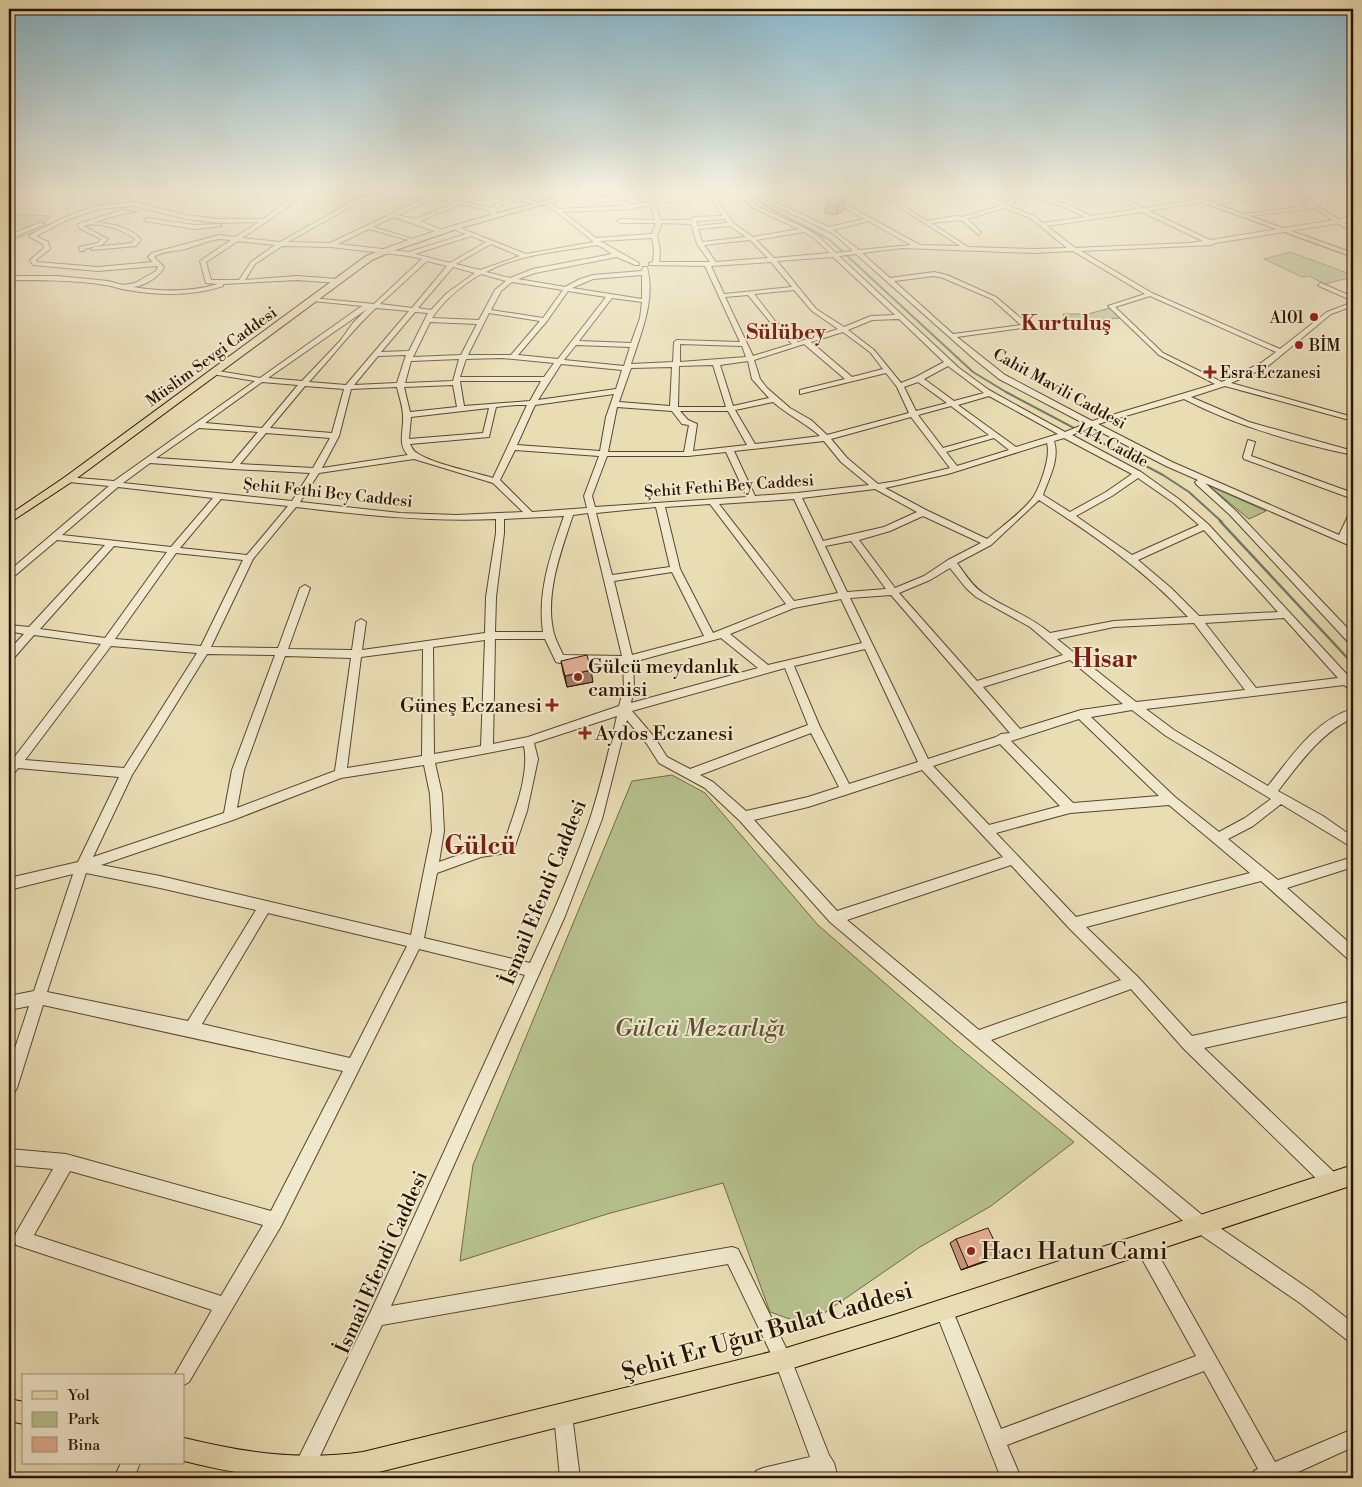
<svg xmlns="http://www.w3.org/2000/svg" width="1362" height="1487" font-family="'Libre Bodoni',serif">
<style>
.green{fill:#b6c18e;stroke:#706a47}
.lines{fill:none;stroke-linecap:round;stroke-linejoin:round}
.stream-far1{stroke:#6d7964;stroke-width:2}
.stream{stroke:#6d7964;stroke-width:2.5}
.minor-casing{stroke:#5a462d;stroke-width:2}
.major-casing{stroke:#2b1300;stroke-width:2}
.minor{fill:#f1e9ce;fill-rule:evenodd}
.major{fill:#e9ddb4;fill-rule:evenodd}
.wall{fill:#c3967f;stroke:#2b1300}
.shaded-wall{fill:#9f7a68;stroke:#2b1300}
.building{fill:#e3af94;stroke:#2b1300}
.poi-dot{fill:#8f2418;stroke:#f1e9ce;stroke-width:2}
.labels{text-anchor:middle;stroke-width:4;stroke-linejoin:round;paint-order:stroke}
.far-poi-label{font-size:16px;fill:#2b1300;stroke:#f1e9ce;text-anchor:start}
.far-street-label{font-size:16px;fill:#2b1300;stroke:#f1e9ce}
.poi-label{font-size:20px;fill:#2b1300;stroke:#f1e9ce;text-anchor:start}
.street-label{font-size:20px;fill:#2b1300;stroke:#f1e9ce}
.far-district-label{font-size:21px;font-weight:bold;fill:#7a1f14;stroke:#f1e9ce}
.near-park-label{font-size:24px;font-style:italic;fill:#5c5032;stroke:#f1e9ce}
.near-poi-label{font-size:24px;fill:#2b1300;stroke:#f1e9ce;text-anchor:start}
.near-street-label{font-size:24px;fill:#2b1300;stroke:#f1e9ce}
.district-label{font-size:25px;font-weight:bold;fill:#7a1f14;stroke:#f1e9ce}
</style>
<rect width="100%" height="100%" fill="#e9ddb4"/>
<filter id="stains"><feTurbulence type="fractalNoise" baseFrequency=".004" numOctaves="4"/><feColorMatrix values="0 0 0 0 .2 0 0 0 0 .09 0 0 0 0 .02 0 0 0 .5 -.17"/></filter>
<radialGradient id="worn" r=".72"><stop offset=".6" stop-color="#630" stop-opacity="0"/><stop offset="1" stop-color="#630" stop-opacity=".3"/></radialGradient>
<g class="green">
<path d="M9 214 51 216 43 224 53 226 9 241Z"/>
<path d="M1290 252 1353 275V277L1325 284 1309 276 1302 277 1264 259Z"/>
<path d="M1110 308 1120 318 1067 322 1063 314H1088Z"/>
<path d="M1208 485 1266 511 1249 519Z"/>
<path d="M672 775 705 793 818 925 956 1045 1074 1142 991 1206 920 1247 807 1325 770 1312 723 1183 607 1214 460 1261 473 1165 632 781Z"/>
</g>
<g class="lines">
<path class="stream-far1" d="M748 192C772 214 804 223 831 241L973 372 1006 392 1163 475 1189 492 1222 522"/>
<path class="stream" d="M1220 521 1353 664"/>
<g class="minor-casing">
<g id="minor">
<path d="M126 192H134L99 204 94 203Z"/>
<path d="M308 192H316L297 199 281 212 242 238 280 242 362 196 432 195 437 192H444L437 196 492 208 496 204 505 200 474 192H482L512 199 525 192H530L524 198 543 204 540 206C524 201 511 196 497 209L495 217 492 219 489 217 491 211 461 204 420 221 444 231 442 234 394 217 373 227 416 240V242L369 229 338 244 409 252 466 234 453 229 455 226 526 254 594 242 558 213 542 203 547 202 559 209 624 206 614 198 582 192 618 196 630 205 710 192H720L714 194 733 223 753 237 799 229 753 208 735 192H741L757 206 807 229 818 236 836 253 853 251 834 234 771 204 758 192H763L775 202 829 227 864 219 816 192H823L920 245 960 246 876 192H881L887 196 922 192 891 198 927 221 955 216 962 217 1000 206 970 192H976L1005 204 1020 192H1026L1044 198 1053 194 1092 192 1050 199 1066 204 1091 216 1137 209 1104 192H1110L1144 208 1202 199 1204 202 1149 211 1210 240 1353 217V221L1215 243 1212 245 1081 251 1152 293 1280 349 1327 312 1353 302V306L1331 314 1267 367 1231 383 1353 417V421L1225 386 1191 397 1249 422 1353 451V455C1296 443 1236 426 1184 399L1098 424 1172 462 1339 535 1349 514 1353 511V523L1347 538 1353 541V547L1205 483 1236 511 1353 634V643H1349L1230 515 1196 484 1195 482 1198 480 1166 466 1091 427 1072 435 1141 472 1180 500 1208 524 1353 681V692L1344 685 1146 709 1174 730 1268 786C1291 757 1316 719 1353 709V718C1321 732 1299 764 1278 791L1323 816 1353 837V848L1281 804 1253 826 1228 839 1278 880 1353 857V867L1287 888 1353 946V961L1348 959 1261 881 1086 927 1138 977 1192 1036 1353 1001V1015L1204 1048 1338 1176 1340 1182 1338 1188 1332 1190 1326 1188 1184 1049 1131 989 991 1040 1207 1219 1312 1291 1353 1323V1343L1347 1340 1300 1303 1195 1231 830 922 740 821 705 788 659 763 647 744 627 720 602 819 565 916 391 1306 732 1247 738 1249 789 1354 829 1455 834 1463 838 1478H818L817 1474 801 1478H753L756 1471 763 1468 810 1457 776 1364 728 1264 382 1325 311 1475 304 1478 297 1475 294 1468 297 1461 371 1311 525 975 419 949 281 1226 189 1382 184 1385V1376H174L212 1310 16 1245 14 1239 16 1233 53 1169 9 1165V1149L66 1154 271 1211 343 1071 43 1005 17 1088 14 1093 9 1095V1066L29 1006 9 1010V996L34 991 73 874 9 890V878L78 862 119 777 18 768 13 775 9 777V759H13L101 644 34 635 13 659 9 660V650L24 634 9 631V625L29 627 105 545 57 540 12 578 9 579V571L109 486 69 482 65 479 66 477 114 481 255 381 212 374V370L260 378 359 308 363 306 313 301 310 299 311 298 374 304 422 259 409 256 331 247 282 246 255 264 245 280 297 276 338 279 341 281 338 283 297 280 223 284V286C192 296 160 296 128 290 120 289 113 286 105 285 73 280 41 280 9 280V276H57L108 281 123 285 135 283 156 271 158 267 156 266 98 271 33 265 30 260 44 248 43 244 30 237V235L63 218 87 209V207L135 202 186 215 219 219H263L293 197ZM709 195 723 216 694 217 691 220H661L655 204ZM1023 195 1062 206 1085 217 1043 223 1034 216 1009 206ZM425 198 330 243 288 242 363 200ZM433 198 455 203 415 219 398 215ZM650 205 655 220 620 219 617 221 620 223H656L652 234 596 238 563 212 629 209ZM135 206 186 219 219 223 259 222 235 237 219 235 152 253 148 257 153 262 98 267 37 262 36 260 50 249 48 242 36 236 67 220 98 209ZM1005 208 1030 218 1067 248 1034 249 968 247 931 223 961 220 979 235 981 232 967 219ZM1142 212 1203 241 1189 243 1075 248 1047 226ZM725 219 727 223 697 226 696 221ZM868 221 911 245 859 250 833 230ZM662 223 691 224 697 244 710 262H659L660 249 657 236ZM730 226 746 237 702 242 698 229ZM804 232 814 238 830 253 774 258 756 240ZM471 236 486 242 450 263 415 254ZM652 238 654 249 653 262 649 263V265L705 266 740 342 677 340 674 342 673 362 631 364C641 333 656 299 647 267H643L642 271 593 275 580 279 565 287 518 279 535 273 617 257 635 265H639V263L600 241ZM219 239 231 240 200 261 206 283 218 284C190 292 162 292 133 287 144 286 160 277 164 267L154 257C164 250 174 252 185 249 196 246 207 241 219 239ZM750 240 768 258 716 262 704 245ZM238 241 275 245 251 262 239 280H211L206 262ZM491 244 520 256 480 270 456 264ZM598 245 612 254 533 269 510 278 486 272C519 254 561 251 598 245ZM903 248 1034 253 1073 251 1145 294 1108 306 1159 355 1215 384 1092 421 1005 375 957 337 1029 327V325L996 297 947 275 934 272 890 278 862 253ZM856 254 973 358 999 379 1085 424 1065 432 989 390 959 368 839 256ZM833 257 895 315 871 316 844 327 816 309 777 261ZM427 261 447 266 412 308 380 304ZM771 262 792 287 724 294 711 266ZM453 267 475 273 447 293 431 310 418 308ZM481 274 506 281 495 290 479 320 432 318C444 300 462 285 481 274ZM642 275V299L572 288 593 279ZM934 276 943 278 992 299 1021 325 953 334 894 281ZM512 282 563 290 543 318 491 310 501 291ZM794 290 812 311 838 329 798 342 775 321 754 294ZM568 291 606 297 558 359 518 355 547 321ZM748 295 771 323 792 344 753 356 725 297ZM1150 296 1276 352 1261 363 1222 382 1163 353 1115 307ZM612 298 642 302 640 318 631 343 579 341ZM376 308 409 311 346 385 309 382C332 357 352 330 376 308ZM367 309 353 323 340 341 302 381 268 378ZM415 312 428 313 409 351 381 352ZM489 313 540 321 511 355H468ZM899 319 944 362 916 377 901 383 874 350 848 330 872 320ZM430 322 477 324 461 355 413 357ZM843 332 870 352 883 369 852 377 811 342ZM680 344 742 346 746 357 680 362ZM804 344 845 379 800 390V394L886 373 897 387 909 413 827 435 811 420 790 408 767 388 760 379 754 360ZM576 345 630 347 624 366 564 360ZM406 355 397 383 354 385 378 356ZM502 358 554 363 544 377H460L466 359ZM459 359 453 381 405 383 411 361ZM748 361 752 379 769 398 733 406 720 365ZM561 364 622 370 616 389 538 400ZM713 365 726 407H678L679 366ZM948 366 984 393 954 401 924 379ZM672 367 670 406 619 402 631 368ZM460 381H541L530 401 464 406ZM262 382 298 385 262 428 205 423ZM918 382 947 403 916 411 904 387ZM453 385 457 407 410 412 404 387ZM305 386 344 389 332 433 270 428ZM397 387C399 396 403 407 403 416 404 430 397 444 408 455L322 468 339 436 351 389ZM614 394 606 417 600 451 517 445 535 405ZM989 396 1058 434 1016 447 958 405ZM773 402C788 415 805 423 820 436L755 444 735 410ZM516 405H527L493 478C474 472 433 464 417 453 413 451 412 448 410 444L489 437 496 407ZM951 406 989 435 943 448 918 415ZM617 407 672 411 682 424 689 425 684 452H608ZM489 408 483 433 409 439 411 417ZM680 411H728L747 445 693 451 697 424 688 420ZM911 417 950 468 897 481 878 484 847 458 831 439ZM199 428 258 432 232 463 156 458ZM266 433 330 438 313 468 240 464ZM994 438 1009 450 957 466 946 452ZM1064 438 1132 474 1106 492 1070 512 1043 495C1049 478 1060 459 1054 441ZM824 441 841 462 869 485 797 493 755 496 734 451ZM1047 443C1051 456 1041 484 1034 496 1024 511 1001 527 987 539L926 510 885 488 948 474ZM515 450 599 456 584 496 587 508 532 512 500 480ZM726 452 747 497 595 507 592 496 607 456H688ZM414 459 493 483 523 512 456 515 400 513 300 502 319 473ZM150 463 233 469 310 473 292 501 123 483ZM1138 478 1174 503 1199 525 1132 555 1076 516 1112 496ZM118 487 213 498 171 547 62 535ZM875 489 917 512 884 527 823 541 802 498ZM221 499 288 506 247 555 180 548ZM794 499 838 593 794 601 719 504ZM1039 500C1092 534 1145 570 1188 617L1114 621 1050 633C1030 616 1005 608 983 593 972 586 965 574 957 563L991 545ZM710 504 786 604 713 633 680 569 665 507ZM296 507C363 515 428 522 496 519V533L486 597 485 633 362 650 366 622 361 619 356 622 352 650 288 649 310 588 305 585 300 588 278 648 211 647 253 559ZM656 507 670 567 612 575 596 513ZM588 513 622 656 563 655C560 648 556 641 554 634 544 596 561 551 573 515ZM564 516C551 553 537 592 543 632H495L496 597 504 533V519ZM923 516 981 543 948 560 924 576 895 588 859 540 890 531ZM1204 530 1278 612 1199 616 1171 588 1138 560ZM851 541 886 589 847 592 825 546ZM114 546 167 552 105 638 40 629ZM176 553 243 560 201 646 115 639ZM950 568 966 588 976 597 1030 627 1063 655 977 681 899 593 930 580ZM672 572 704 636 632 655 614 581ZM891 595 1010 733 1001 734 996 737 928 759 850 598ZM841 599 862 643 768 665 730 634 794 608ZM1284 618 1338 678 1256 688 1205 623ZM1194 623 1245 690 1136 702 1057 639 1114 627ZM721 638 758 668 631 703 634 687 633 662ZM495 639H545L556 662 560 663 623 664 624 687 619 706 528 737 493 744ZM485 640 481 746 434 754 433 647ZM111 646 197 653 124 768 25 760ZM423 649 422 756 347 768 361 657ZM865 649 918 762 849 784 820 727 794 666ZM207 654 275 655 232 770 224 813 93 857 132 775ZM285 656 351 658 335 771 237 808 244 770ZM1070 660 1123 704 1081 710 1020 729 983 687ZM785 668 808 725 690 769 667 757 655 738 632 711ZM1132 710 1166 736 1271 799 1245 818 1219 832 1175 797 1091 717ZM617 716C609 750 601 785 590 819 573 868 552 916 530 963L424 938 437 873 481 857 513 852 527 811 538 759 534 743ZM1079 719 1159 796 1073 803 1011 741ZM811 733 839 787 808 797 746 811 713 782 700 775ZM1000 744 1060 806 989 825 933 766ZM524 746C530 775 513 816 504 843L481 847 439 862 444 831 442 794 435 763ZM424 765 430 794 432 831 411 935 160 876 101 865 233 820 341 778ZM922 770 1003 857 837 911 754 820 808 807ZM1169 805 1250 873 1076 917 996 833 1070 813ZM1011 865 1069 928 1121 980 979 1030 847 920ZM86 873 160 888 256 910 188 1021 47 992ZM268 913 407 946 350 1058 202 1024ZM70 1171 263 1225 221 1296 34 1235Z"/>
<path d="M1304 192H1327L1206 205 1203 203 1253 195Z"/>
<path d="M1344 192 1353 194V198Z"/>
<path d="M1313 205 1315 208 1241 217 1238 215Z"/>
<path d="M122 210 136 212 122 214 94 222C111 224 128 226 141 239L136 246 92 250 91 249 94 247 132 243 135 239C123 229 97 221 83 226L108 239 102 245 84 249V251H80L79 247 98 243 101 239 79 228 78 224Z"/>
<path d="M146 218 195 225 219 224 222 226 195 229 144 221Z"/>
<path d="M40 223 45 224 9 239V235Z"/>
<path d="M1321 283 1353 297V301L1319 286 1318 285Z"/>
<path d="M1248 440 1255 442 1251 456 1353 493V499L1244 459 1243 457Z"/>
<path d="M1143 1236 1149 1238 1275 1462 1353 1429V1447L1285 1478H1251L1254 1471 1258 1469 1204 1371 1007 1445 1021 1478H1001L935 1310 938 1304 944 1301 950 1304 1001 1429 1196 1356 1137 1250 1135 1244 1137 1238Z"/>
<path d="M563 1406 570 1408 572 1415 580 1478H560L554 1415 556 1408Z"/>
<path d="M121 1463H140L134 1478H114Z"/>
</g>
</g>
<g class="major-casing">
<g id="major">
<path d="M577 192H587L457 229 393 251 372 260 73 481 9 523V515L65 477 366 256C434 228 507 211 577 192Z"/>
<path d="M1174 192H1183L1353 253V257Z"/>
<path d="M1288 192H1295L1353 228V233Z"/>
<path d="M1353 1165V1185L894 1337 783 1371 363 1476C302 1484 243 1476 184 1461V1438C246 1453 300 1461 363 1452L783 1349 894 1315Z"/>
<path d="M9 1399 24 1402V1424L9 1421Z"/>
</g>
</g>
<use href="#minor" class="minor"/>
<use href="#major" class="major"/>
</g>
<g class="wall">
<path d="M835 196 844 210 836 215 825 213 826 203Z"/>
<path d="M561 661 593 682 567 687 563 672Z"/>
<path d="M956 1239 993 1259 961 1270 950 1243Z"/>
</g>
<g class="shaded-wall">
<path d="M845 200 844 210 836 215 838 205Z"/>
<path d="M591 670 593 682 567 687 565 676Z"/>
<path d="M1001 1255 993 1259 961 1270 968 1267Z"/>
</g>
<g class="building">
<path d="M835 196 845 200 838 205 826 203Z"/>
<path d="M587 655 591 670 565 676 561 661Z"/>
<path d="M988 1228 1001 1255 968 1267 956 1239Z"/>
</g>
<linearGradient id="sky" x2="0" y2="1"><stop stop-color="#88b8ce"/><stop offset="0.48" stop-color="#f5f0dd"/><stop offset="1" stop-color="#f5f0dd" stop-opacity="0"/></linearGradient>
<rect width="1362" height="400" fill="url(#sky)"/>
<g class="poi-dot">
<circle cx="1314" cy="317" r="5"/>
<circle cx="1299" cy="345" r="5"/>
<path d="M1207.5 364.5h5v5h5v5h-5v5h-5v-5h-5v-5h5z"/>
<circle cx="578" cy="677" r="5"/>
<path d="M549.5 697.5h5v5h5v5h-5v5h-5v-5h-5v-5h5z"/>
<path d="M582.5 725.5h5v5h5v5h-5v5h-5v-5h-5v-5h5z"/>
<circle cx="971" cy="1251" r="5"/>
</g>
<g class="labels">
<g class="far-poi-label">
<text x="1304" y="323" text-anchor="end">A101</text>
<text x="1309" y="351">BİM</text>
<text x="1220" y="378">Esra Eczanesi</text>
</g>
<g class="far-street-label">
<text transform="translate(211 356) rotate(-36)" y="6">Müslim Sevgi Caddesi</text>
<text transform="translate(1060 388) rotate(29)" y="6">Cahit Mavili Caddesi</text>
<text transform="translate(1113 444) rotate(28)" y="6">144. Cadde</text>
<text transform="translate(729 485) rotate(-4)" y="6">Şehit Fethi Bey Caddesi</text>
<text transform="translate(328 492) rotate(6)" y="6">Şehit Fethi Bey Caddesi</text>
</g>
<g class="poi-label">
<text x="588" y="673">Gülcü meydanlık<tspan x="588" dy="23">camisi</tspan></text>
<text x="542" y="712" text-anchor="end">Güneş Eczanesi</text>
<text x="595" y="740">Aydos Eczanesi</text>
</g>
<g class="street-label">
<text transform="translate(543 892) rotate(-68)" y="7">İsmail Efendi Caddesi</text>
<text transform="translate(381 1262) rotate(-66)" y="7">İsmail Efendi Caddesi</text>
</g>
<g class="far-district-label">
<text x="1066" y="330">Kurtuluş</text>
<text x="786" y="339">Sülübey</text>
</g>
<g class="near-park-label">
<text x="700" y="1036">Gülcü Mezarlığı</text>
</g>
<g class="near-poi-label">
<text x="981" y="1259">Hacı Hatun Cami</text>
</g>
<g class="near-street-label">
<text transform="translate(767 1331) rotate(-16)" y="8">Şehit Er Uğur Bulat Caddesi</text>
</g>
<g class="district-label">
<text x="1105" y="667">Hisar</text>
<text x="480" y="854">Gülcü</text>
</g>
</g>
<rect width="1362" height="1487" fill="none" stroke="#e9ddb4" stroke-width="30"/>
<rect x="10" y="10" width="1342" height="1467" fill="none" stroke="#2b1300" stroke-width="2.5"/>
<rect x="15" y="15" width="1332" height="1457" fill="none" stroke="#2b1300"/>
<rect x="22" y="1374" width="162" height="90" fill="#f1e9ce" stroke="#a2937c"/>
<rect x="32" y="1391" width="25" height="8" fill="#e9ddb4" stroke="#a2937c"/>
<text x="68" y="1400" font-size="15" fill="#2b1300">Yol</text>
<rect x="32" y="1412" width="25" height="15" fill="#b6c18e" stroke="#a2937c"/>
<text x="68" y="1424" font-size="15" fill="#2b1300">Park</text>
<rect x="32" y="1437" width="25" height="15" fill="#e3af94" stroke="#a2937c"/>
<text x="68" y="1450" font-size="15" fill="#2b1300">Bina</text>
<rect width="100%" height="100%" filter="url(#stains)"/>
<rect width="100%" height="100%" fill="url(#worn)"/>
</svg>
